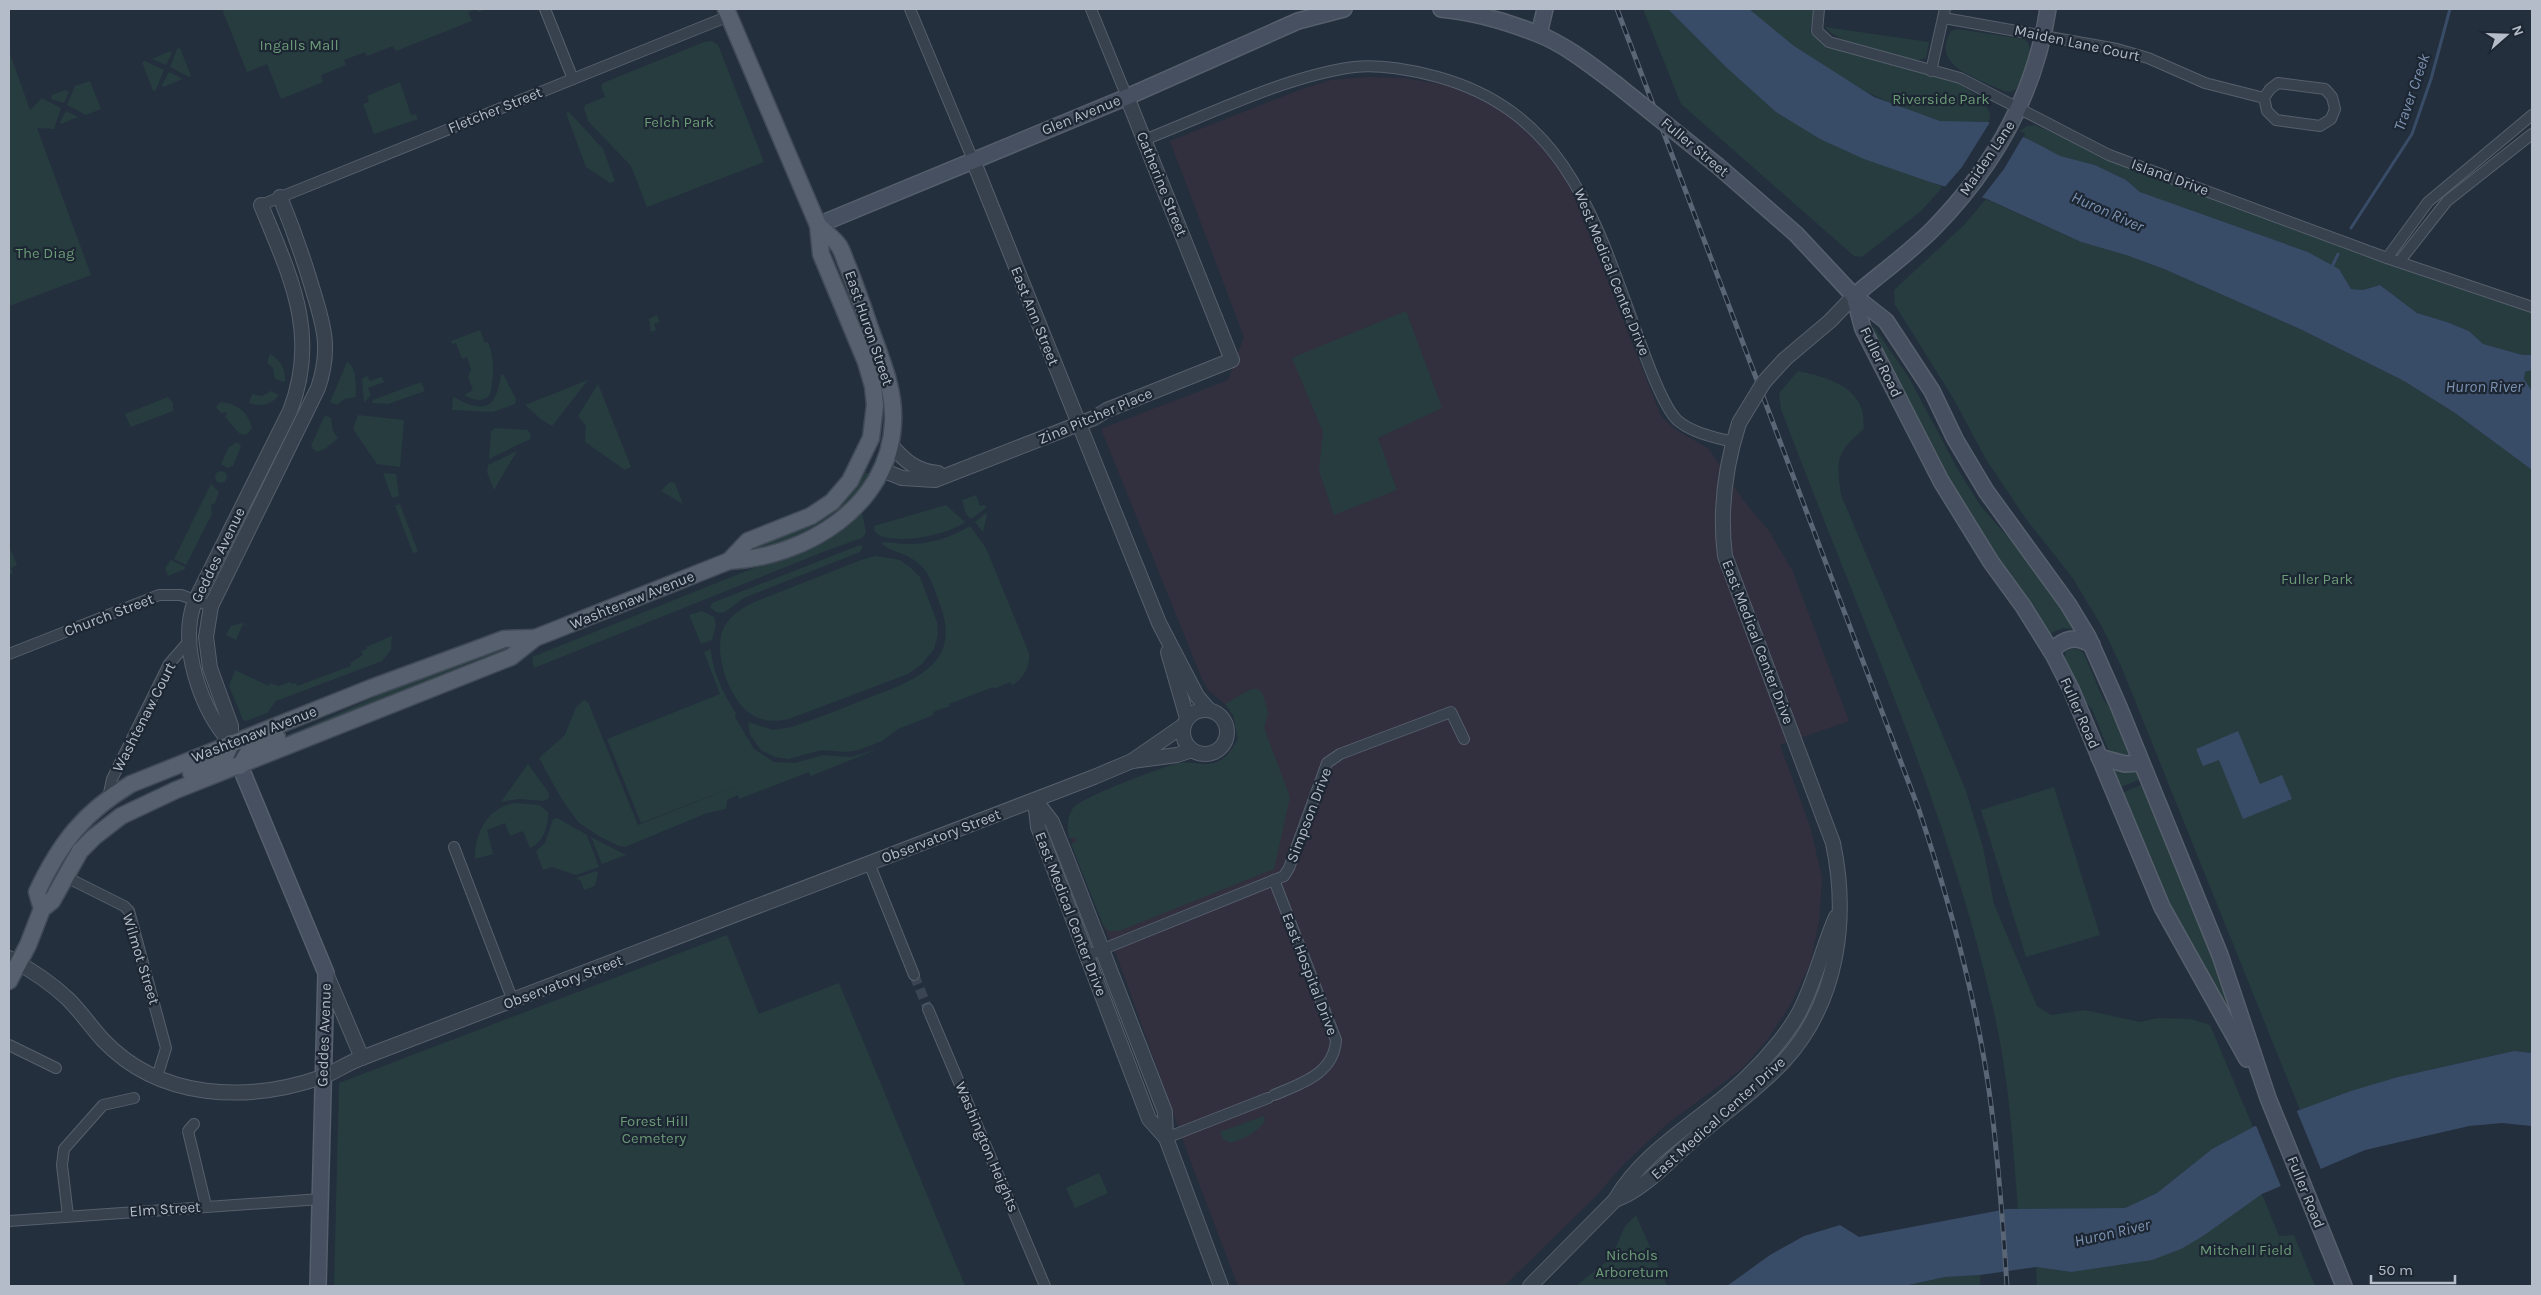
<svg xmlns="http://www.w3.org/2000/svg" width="2541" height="1295" font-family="Karla,sans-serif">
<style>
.medical{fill:#32303f}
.green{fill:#263c3f}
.water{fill:#394c67}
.pier{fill:#242f3e}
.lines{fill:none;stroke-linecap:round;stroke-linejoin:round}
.stream{stroke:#394c67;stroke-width:3}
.minor-tunnel{stroke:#3a4453;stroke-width:10;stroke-dasharray:10 5;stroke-linecap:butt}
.minor-casing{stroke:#565f6c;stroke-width:12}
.tertiary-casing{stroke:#565f6c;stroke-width:16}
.secondary-casing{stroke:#565f6c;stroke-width:18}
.primary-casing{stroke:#414a57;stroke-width:19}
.minor{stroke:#38414e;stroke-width:10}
.tertiary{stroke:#38414e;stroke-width:14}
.secondary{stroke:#465061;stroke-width:15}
.primary{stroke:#56606e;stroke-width:16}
.rail-casing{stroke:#5a6575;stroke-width:5}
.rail{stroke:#1d2633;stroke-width:3;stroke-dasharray:9;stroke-linecap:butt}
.tertiary-bridge-casing{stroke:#565f6c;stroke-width:16;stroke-linecap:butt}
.secondary-bridge-casing{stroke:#565f6c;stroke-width:18;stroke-linecap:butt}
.tertiary-bridge{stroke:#38414e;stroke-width:14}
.secondary-bridge{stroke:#465061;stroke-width:15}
.labels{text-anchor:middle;stroke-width:4.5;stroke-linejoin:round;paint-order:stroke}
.street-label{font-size:15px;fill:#b4bcc9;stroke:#1d2633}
.park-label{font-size:15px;fill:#6b9a76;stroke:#1d2633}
.water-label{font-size:16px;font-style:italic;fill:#7c92b1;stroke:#1d2633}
</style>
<rect width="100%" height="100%" fill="#242f3e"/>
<path class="medical" d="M1369 77 1404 78 1451 86 1492 104 1533 134 1559 167 1576 201 1661 416 1675 429 1709 449 1743 500 1769 531 1793 572 1849 721 1780 745 1810 826 1822 878 1819 922 1810 964 1791 1004 1767 1040 1743 1068 1667 1124 1622 1166 1596 1196 1504 1286H1238L1193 1168 1118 959 1103 925 1067 828 1073 809 1088 798 1177 763 1213 764 1225 758 1238 739 1233 715 1225 704 1209 691 1202 679 1101 429 1228 380 1244 337 1170 141 1302 89 1331 80Z"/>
<g class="green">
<path d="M222 9H487L478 12 477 9 468 12 472 21 396 51 393 46 367 56 365 52 344 60 346 65 321 75 323 82 281 99 267 64 247 72Z"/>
<path d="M1643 9H1668L1727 68 1930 182 1942 186 1940 190 1920 212 1862 257 1854 256 1681 104Z"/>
<path d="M1749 9H1814L1810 32 1817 37C1838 44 1858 53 1878 60 1902 69 1929 71 1952 80 1964 85 1999 109 1988 122 1972 121 1954 125 1938 120 1873 102 1797 57 1749 9Z"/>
<path d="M1825 27 1929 42 1926 58 1916 61C1893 55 1839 45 1825 27Z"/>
<path d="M1957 29 2024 39C2038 50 2025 77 2016 89L2012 92 2004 91C1979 79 1929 66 1951 31Z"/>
<path d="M712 41 718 45 764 162 647 207 631 166 588 121 584 108 585 105 605 97 601 86 603 83 704 42Z"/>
<path d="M180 48 191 76 189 77 170 67 177 49Z"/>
<path d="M9 51 30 110 42 98 61 108 54 129 37 128 91 275 9 306Z"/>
<path d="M170 51 172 53 166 65 152 59Z"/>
<path d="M145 61 164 70 156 90 153 91 142 62Z"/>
<path d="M169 72 183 79 163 87 162 85Z"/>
<path d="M90 81 101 109 86 115 67 105 75 86Z"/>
<path d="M400 82 411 115 416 114 418 119 374 134 363 104 369 102 367 96Z"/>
<path d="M65 90 69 92 64 103 51 99 52 95Z"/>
<path d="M66 111 78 117 61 124 60 122Z"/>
<path d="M569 112 603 149 615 181 610 183 586 167 566 113Z"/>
<path d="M2035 125 2129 167 2433 280 2532 313V355H2523L2483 344 2469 331 2447 322 2417 313 2380 285 2362 290 2351 289 2339 269 2308 252 2140 192 2126 180 2095 165 2060 157 2024 137 2025 134 2020 131 2027 126Z"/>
<path d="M1986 199 2081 242 2126 255 2164 269 2300 329 2404 381 2455 413 2532 470V1053L2514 1051 2398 1077 2300 1110 2121 666 2101 625 2072 577 2026 519 1987 461 1953 398 1895 305 1894 290 1964 225Z"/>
<path d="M1406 311 1442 408 1378 438 1397 490 1334 515 1319 470 1323 432 1292 358Z"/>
<path d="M657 315 660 322 654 324 656 330 651 332 649 319Z"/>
<path d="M1874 327 1909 378 1957 468 1980 505 2039 573 2075 627 2074 629 2063 628 2049 634 1967 513 1922 431 1871 329Z"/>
<path d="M480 330 485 343 488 342C495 360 494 376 490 395 482 403 472 400 464 395L473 390 468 377 471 370 467 357 462 359 456 343 452 344 451 341Z"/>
<path d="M270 354C281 360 286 370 285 382L275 379 273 368 267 363Z"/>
<path d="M347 362C357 367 356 387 356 397L344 399 337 405 330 402Z"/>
<path d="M2532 370V391L2524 379 2525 372Z"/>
<path d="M1798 371C1821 376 1855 384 1862 410 1864 416 1863 423 1864 429 1836 452 1836 460 1841 495L1965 788 1983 847 1994 904 2037 1006 2051 1015 2085 1010 2140 1022 2157 1018 2191 1019 2210 1025 2253 1127 2212 1149 2157 1193 2125 1208 2018 1209C2013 1145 2009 1079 1995 1017 1949 807 1856 610 1781 409L1779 393Z"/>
<path d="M503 374 516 399 515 404 493 412 452 410 453 397C483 412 495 413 501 375Z"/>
<path d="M367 376 370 381 382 377 384 382 368 388 371 395 364 403 362 379Z"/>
<path d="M588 380 552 426 542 420 525 405Z"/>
<path d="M421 382 425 391 388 404 372 403 373 400Z"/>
<path d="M598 384 631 467 625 470 585 442 586 426 578 416Z"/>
<path d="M271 391 279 395C271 405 261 407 249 403L252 394 262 396Z"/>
<path d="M168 397 173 403V411L131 427 125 414Z"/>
<path d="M220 402C237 403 248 412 252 428L246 435 240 434 225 417 227 412 221 413 216 407Z"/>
<path d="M325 415 331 418 333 431 338 438 325 449 316 452 311 446Z"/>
<path d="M358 415 404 420 400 467 377 464 353 429Z"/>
<path d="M495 428 528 430 531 436 530 439 489 459 491 431Z"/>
<path d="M237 442 241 446 233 466 228 468 221 464 229 447Z"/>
<path d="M517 451 494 490 487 472 488 465Z"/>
<circle cx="221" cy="477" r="6"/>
<path d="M383 473 396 474 399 496 392 498Z"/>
<path d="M865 473H869L870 475C838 523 807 533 756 552L750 550C795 528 837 521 865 473Z"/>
<path d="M670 482 675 483 683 504 661 491Z"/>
<path d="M211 484 219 492 215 503 211 505 212 514 186 565 174 559Z"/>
<path d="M976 495 980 506 985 505 986 508 971 519 966 514 962 500Z"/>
<path d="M400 504 418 552 413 553 395 506Z"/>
<path d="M946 505 965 522C949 535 890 547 875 532L874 526Z"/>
<path d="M862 512 866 533 862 538 828 550 534 668 532 657 814 544 843 528Z"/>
<path d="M986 513 987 515 983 532 975 522Z"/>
<path d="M970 526 986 548 1029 653C1031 665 1023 680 1012 685L1010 682 994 689 993 687 949 704 950 706 933 712 934 715 898 729 882 741 859 750 846 752 822 750 788 759 775 757 761 750 750 735 748 722 773 730 792 727C818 718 843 708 868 698 912 681 963 665 940 605 936 593 932 580 925 570 909 551 892 554 881 543 888 541 897 544 905 544 927 545 951 538 970 526Z"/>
<path d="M860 545 863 546 860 552 744 598 725 612 718 613 710 608 712 603Z"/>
<path d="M9 546 17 565 11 568 13 573 9 575Z"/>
<path d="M876 556 900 560 911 568 920 577 937 622 938 634 934 649 921 665 908 674 789 719C775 722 763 722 751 714 729 700 712 651 724 627 732 613 744 607 757 601L861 560Z"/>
<path d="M171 560 185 567V569L168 576 165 568Z"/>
<path d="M702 611 714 617 716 625 712 640 701 644 689 615Z"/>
<path d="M243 623 252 627 243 624 236 640 226 635 231 626Z"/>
<path d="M392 636 391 650 382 661 276 701 267 713 246 721 243 720 229 686 235 670 269 686 270 683 279 686 290 682 292 684 296 683 297 686 351 666 350 663 363 655 361 651 367 649 366 647Z"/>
<path d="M505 647 507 650 258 749 409 682Z"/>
<path d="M2073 648 2080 650 2084 654 2103 699 2115 715 2130 756 2114 754 2108 749 2092 709 2081 697 2063 660 2066 651Z"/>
<path d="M711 649C712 671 724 695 736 713L735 717 754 749 774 762 795 763 823 755 851 757 878 749 811 776 809 772 739 799 738 795 727 800 726 809 707 813 625 847 619 846 599 836 578 822 561 798 539 758 565 735 576 707 584 700 588 702 638 825 754 779 641 823 607 739 720 694 704 652Z"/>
<path d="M1251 689H1258L1263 694 1268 713 1264 728 1290 797 1274 869 1119 931H1109L1103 925 1071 844 1076 842 1077 838H1069C1067 827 1067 817 1073 808 1082 797 1164 766 1180 763 1191 761 1204 766 1214 763 1226 760 1232 749 1238 739L1233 715 1225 704Z"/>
<path d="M528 764 549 793V798L544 801 519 799 501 802Z"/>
<path d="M2113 770 2137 771 2141 779 2119 788Z"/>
<path d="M2143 784 2253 1056 2167 902 2122 793Z"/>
<path d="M2054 787 2100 935 2026 957 1981 810Z"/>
<path d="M516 803 539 805 548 812C549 825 543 843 530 848L523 831 510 836 505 823 487 830 493 854 475 859C474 833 489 806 516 803Z"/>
<path d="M557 818 587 835 599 867 576 875 552 867 543 870 536 851 545 843 553 819Z"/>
<path d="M591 837 626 855 602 864Z"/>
<path d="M596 871 598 873 595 886 584 890 581 881 576 878Z"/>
<path d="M727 935 759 1014 839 983 965 1286H334L339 1083Z"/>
<path d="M1264 1116 1265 1121C1256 1133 1244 1139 1230 1143L1223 1139 1220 1132Z"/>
<path d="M1099 1173 1108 1193 1075 1208 1066 1188Z"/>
<path d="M2262 1194 2279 1236 2294 1235 2315 1286H2037L2036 1267 2071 1272 2232 1213Z"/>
<path d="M1636 1215 1667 1286H1576L1611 1258 1625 1226Z"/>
<path d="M1980 1275V1286H1904L1945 1277Z"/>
</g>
<g class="water">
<path d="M1668 9H1749L1794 46 1874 97 1940 121 1988 122 2030 140 2060 156 2095 165 2126 180 2140 192 2308 252 2339 269 2351 289 2363 290 2380 285 2417 313 2447 322 2469 331 2483 344 2523 355H2532V370L2525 372 2524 379 2532 391V470L2455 413 2404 381 2300 329 2164 269 2126 255 2081 242 1987 199 1930 182 1864 159 1820 139 1776 112 1727 68Z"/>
<path d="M2238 731 2260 784 2282 775 2292 799 2243 819 2219 760 2203 766 2196 749Z"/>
<path d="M2514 1051 2532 1053V1126L2502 1123 2469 1126 2365 1150 2262 1194 2203 1236 2181 1249 2152 1260 2071 1272 2036 1267 1980 1275 1945 1277 1904 1286H1727L1770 1255 1804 1236 1840 1225 1859 1237 2007 1209 2125 1208 2157 1193 2212 1149 2253 1127 2351 1091 2398 1077Z"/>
</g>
<g class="pier">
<path d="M1990 122 2024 135 2004 169 1980 200 1943 189 1962 167Z"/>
<path d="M2296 1109 2322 1172 2282 1189 2255 1123Z"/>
</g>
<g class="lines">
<g class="stream">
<path d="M2351 228 2412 134 2431 79 2450 9"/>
<path d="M2331 269 2338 254"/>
</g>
<path class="minor-tunnel" d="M914 975 928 1009"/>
<g class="minor-casing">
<g id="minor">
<path d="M545 9 573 79"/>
<path d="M910 9 973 160"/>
<path d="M1091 9 1127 97"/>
<path d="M1819 9 1817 31 1829 42 1960 78 2109 155 2387 258 2532 307"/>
<path d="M1944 18 2117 49 2148 58 2205 83 2264 98 2267 111 2276 120 2320 126 2331 119 2335 109 2332 97 2325 89 2278 83 2270 89 2264 98"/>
<path d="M1931 71 1945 9"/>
<path d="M1144 140C1208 115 1286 76 1354 67 1379 64 1413 70 1438 77 1560 111 1592 209 1631 317 1640 341 1660 403 1677 420 1692 433 1714 437 1733 442"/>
<path d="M261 205 729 16"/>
<path d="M2387 258 2428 202 2532 115"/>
<path d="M2399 262 2447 201 2532 134"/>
<path d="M9 654 159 595H181L211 606"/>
<path d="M108 798 112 779 169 664 189 641"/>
<path d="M454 847 513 1001"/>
<path d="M869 863 914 975"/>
<path d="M64 876 124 906 129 911 166 1048 157 1077"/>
<path d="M1086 956 1284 876 1289 868 1327 763 1340 754 1451 712 1464 739"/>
<path d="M928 1009 1045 1286"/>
<path d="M9 1045 56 1068"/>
<path d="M1274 1095C1300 1084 1334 1074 1336 1040L1274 880"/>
<path d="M194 1124 188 1131 206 1206"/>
<path d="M1166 1138 1268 1098"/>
<path d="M68 1216 62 1165 64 1149 103 1105 134 1098"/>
<path d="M9 1221 321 1199"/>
</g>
</g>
<g class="tertiary-casing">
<g id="tertiary">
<path d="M973 160 1159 623 1197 696 1209 710"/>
<path d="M1764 382 1785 359 1830 321 1854 296"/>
<path d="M891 445C905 461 916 471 938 473"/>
<path d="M882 470 902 478 935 480 1094 418 1107 410 1232 360 1127 97"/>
<path d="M1168 652 1187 718"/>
<circle cx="1205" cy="732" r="22"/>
<path d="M231 743C201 710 178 645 195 601L290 411C320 334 290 276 261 205"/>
<path d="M1132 761 1177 755 1192 750"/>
<path d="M240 766 231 743V726L210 668 206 637 211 606 318 388C332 347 323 323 311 284 302 254 292 226 280 197"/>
<path d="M1035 800 1052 822 1065 854 1165 1112 1166 1138 1221 1286"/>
<path d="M1035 800 1038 827 1149 1119 1166 1138"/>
<path d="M9 958C30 969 51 983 68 999 81 1012 91 1027 103 1040 160 1100 247 1103 322 1077 335 1072 346 1064 359 1059L1094 777 1132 761 1184 725"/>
<path d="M326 973 362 1058"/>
<path d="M1615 1200C1646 1189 1670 1159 1695 1138 1725 1112 1757 1090 1784 1061 1838 1002 1849 919 1833 843L1725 556C1719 509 1725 467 1739 423"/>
<path d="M1530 1286 1615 1200C1646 1147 1704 1119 1747 1077 1767 1058 1794 1027 1804 1002 1817 974 1824 944 1836 917"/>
</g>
</g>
<g class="secondary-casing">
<g id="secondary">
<path d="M1441 9C1473 12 1508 22 1538 34 1566 45 1592 66 1616 84"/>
<path d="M1539 34 1545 9"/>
<path d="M1718 166 1796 234 1854 296 1886 321 1932 391 1955 439 1986 491 2068 604 2088 637 2119 707 2220 955 2268 1098 2344 1286"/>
<path d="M818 225 1127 97 1298 21 1344 9"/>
<path d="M1854 296 1863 329 1941 481 1991 562 2023 606 2053 654 2071 689 2162 907 2247 1059"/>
<path d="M1854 296C1880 274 1909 253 1933 229 1993 168 2035 94 2048 9"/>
<path d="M2051 651C2065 638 2075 635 2092 645"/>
<path d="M2099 757 2125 764 2141 763"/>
<path d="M240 766 326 973 318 1286"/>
</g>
</g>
<g class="primary-casing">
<g id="primary">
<path d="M726 9 818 225 821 254 866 362 873 386 875 405 871 438 850 481 832 502 811 516 748 541 729 561"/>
<path d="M240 766 250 749 277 737"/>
<path d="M191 773 225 757 231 743"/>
<path d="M42 909 37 892C60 843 84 812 131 784L371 688 480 648 504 639 535 638"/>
<path d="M9 981 28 945 42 909 52 901 80 851 94 837 121 816 176 790 511 657 535 638 729 561C805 557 889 507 893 423 895 390 881 359 870 328 863 307 856 287 848 267 845 261 843 252 839 246 834 238 824 232 818 225"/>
</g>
</g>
<use href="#minor" class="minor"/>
<use href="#tertiary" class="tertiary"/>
<use href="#secondary" class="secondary"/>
<use href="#primary" class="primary"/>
<g class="rail-casing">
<path id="rail" d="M1617 9 1919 810C1951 906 1978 1004 1991 1105 1999 1165 2003 1226 2007 1286"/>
</g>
<use href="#rail" class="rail"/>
<g class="tertiary-bridge-casing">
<path id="tertiary-bridge" d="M1739 423 1764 382"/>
</g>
<g class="secondary-bridge-casing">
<path id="secondary-bridge" d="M1616 84 1718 166"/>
</g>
<use href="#tertiary-bridge" class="tertiary-bridge"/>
<use href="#secondary-bridge" class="secondary-bridge"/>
</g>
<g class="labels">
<g class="street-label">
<text transform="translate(2077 43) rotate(12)" y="5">Maiden Lane Court</text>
<text transform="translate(495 110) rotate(-22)" y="5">Fletcher Street</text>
<text transform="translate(1081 115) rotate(-22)" y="5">Glen Avenue</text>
<text transform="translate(1695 147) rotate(40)" y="5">Fuller Street</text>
<text transform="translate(1987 158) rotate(-56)" y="5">Maiden Lane</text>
<text transform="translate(2170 177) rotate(20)" y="5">Island Drive</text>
<text transform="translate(1162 184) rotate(68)" y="5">Catherine Street</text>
<text transform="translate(1612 272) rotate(68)" y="5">West Medical Center Drive</text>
<text transform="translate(1035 316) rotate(68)" y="5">East Ann Street</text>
<text transform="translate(869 328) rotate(71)" y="5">East Huron Street</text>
<text transform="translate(1881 362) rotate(64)" y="5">Fuller Road</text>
<text transform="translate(1095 416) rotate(-23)" y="5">Zina Pitcher Place</text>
<text transform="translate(218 555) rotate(-64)" y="5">Geddes Avenue</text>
<text transform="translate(632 600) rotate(-22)" y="5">Washtenaw Avenue</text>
<text transform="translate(109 615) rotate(-21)" y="5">Church Street</text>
<text transform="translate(1758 642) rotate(69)" y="5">East Medical Center Drive</text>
<text transform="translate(2080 713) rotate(66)" y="5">Fuller Road</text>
<text transform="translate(144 717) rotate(-63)" y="5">Washtenaw Court</text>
<text transform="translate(254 734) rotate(-21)" y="5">Washtenaw Avenue</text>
<text transform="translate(1309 815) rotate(-69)" y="5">Simpson Drive</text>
<text transform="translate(941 836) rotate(-21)" y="5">Observatory Street</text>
<text transform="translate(1071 914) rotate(69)" y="5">East Medical Center Drive</text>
<text transform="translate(141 959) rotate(73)" y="5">Wilmot Street</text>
<text transform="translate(1310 974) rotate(69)" y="5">East Hospital Drive</text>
<text transform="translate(563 982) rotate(-21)" y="5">Observatory Street</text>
<text transform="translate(324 1035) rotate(-88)" y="5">Geddes Avenue</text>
<text transform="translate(1718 1118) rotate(-42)" y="5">East Medical Center Drive</text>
<text transform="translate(987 1147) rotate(67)" y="5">Washington Heights</text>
<text transform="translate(2306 1192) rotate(68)" y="5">Fuller Road</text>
<text transform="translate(165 1209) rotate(-4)" y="5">Elm Street</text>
</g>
<g class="park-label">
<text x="299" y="50">Ingalls Mall</text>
<text x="1941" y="104">Riverside Park</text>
<text x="679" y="127">Felch Park</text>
<text x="45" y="258">The Diag</text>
<text x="2317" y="584">Fuller Park</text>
<text x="654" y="1126">Forest Hill<tspan x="654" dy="17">Cemetery</tspan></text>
<text x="2246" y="1255">Mitchell Field</text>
<text x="1632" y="1260">Nichols<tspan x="1632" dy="17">Arboretum</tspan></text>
</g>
<g class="water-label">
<text transform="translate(2411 92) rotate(-71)" y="6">Traver Creek</text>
<text transform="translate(2108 211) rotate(24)" y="6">Huron River</text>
<text x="2484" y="392">Huron River</text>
<text transform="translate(2112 1232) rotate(-13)" y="6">Huron River</text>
</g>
</g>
<rect width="2541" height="1295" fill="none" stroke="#b4bcc9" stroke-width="20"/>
<g transform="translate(2506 35) rotate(70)" stroke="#1d2633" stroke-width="4" paint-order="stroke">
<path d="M0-4L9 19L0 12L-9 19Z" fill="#b4bcc9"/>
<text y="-8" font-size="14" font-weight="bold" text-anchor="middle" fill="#b4bcc9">N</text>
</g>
<path d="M2371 1275v8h84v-8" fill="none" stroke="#b4bcc9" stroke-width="2.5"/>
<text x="2378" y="1275" font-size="15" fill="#b4bcc9" stroke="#1d2633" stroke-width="4" paint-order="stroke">50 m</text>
</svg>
